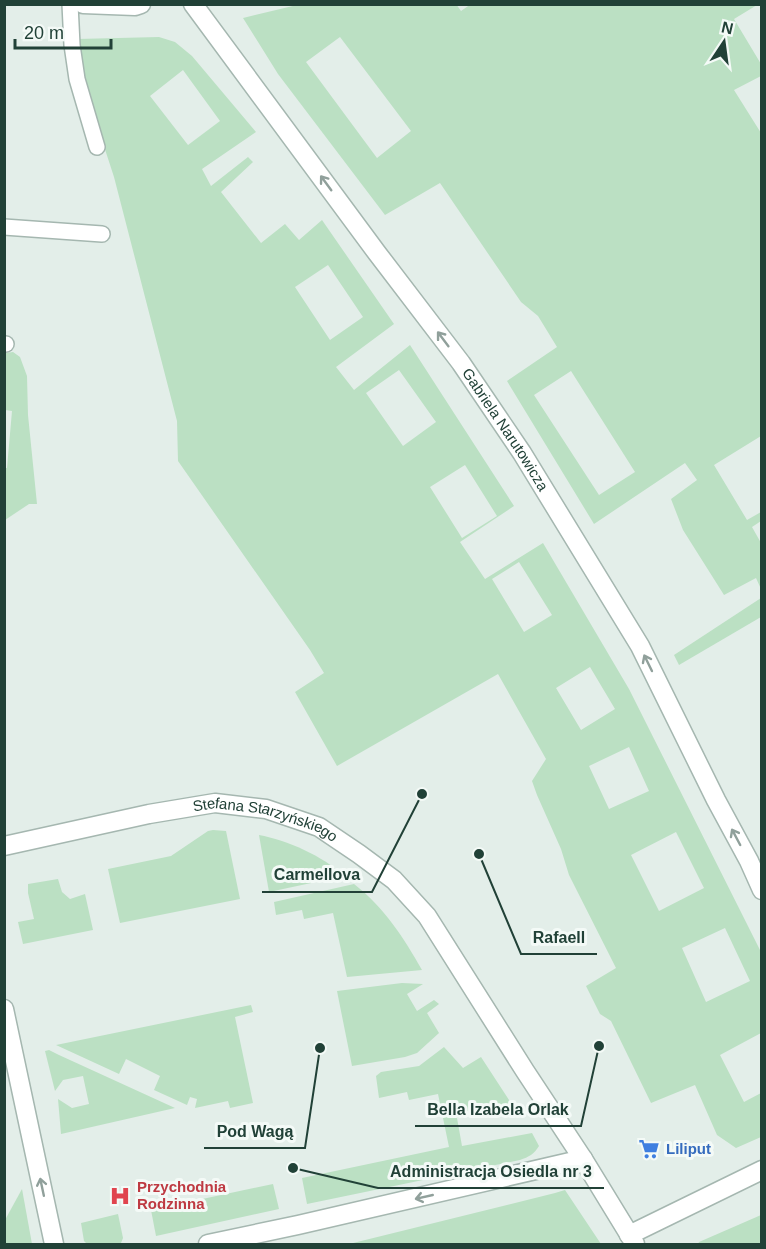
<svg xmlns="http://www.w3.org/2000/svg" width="766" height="1249" font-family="Helvetica,sans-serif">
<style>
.green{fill:#bbe0c3;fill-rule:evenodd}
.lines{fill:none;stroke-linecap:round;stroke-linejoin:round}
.service-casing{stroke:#a5b7b0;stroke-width:18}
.minor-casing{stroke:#a5b7b0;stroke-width:21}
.service{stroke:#fff;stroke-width:15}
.minor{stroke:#fff;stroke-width:18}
.oneway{stroke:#90a09b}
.labels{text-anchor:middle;stroke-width:6;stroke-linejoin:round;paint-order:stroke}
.street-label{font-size:15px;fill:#214137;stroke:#f4faf7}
.shop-label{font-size:15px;font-weight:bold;fill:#366cbe;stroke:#f4faf7;text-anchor:start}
.health-label{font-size:15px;font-weight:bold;fill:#be3a42;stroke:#f4faf7;text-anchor:start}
.leader{fill:none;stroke:#214137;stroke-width:2}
.callout-dot{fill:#214137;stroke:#f4faf7;stroke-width:2}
.callout-label{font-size:16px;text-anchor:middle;font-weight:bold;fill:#214137;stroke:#f4faf7;stroke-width:6;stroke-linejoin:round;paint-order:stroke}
</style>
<rect width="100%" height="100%" fill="#e3eee9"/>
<g class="green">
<path d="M297 5 456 4 461 11 471 4 757 5 734 19 761 64V76L734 90 761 133V436L714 465 747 520 761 512V521L752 527 761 543V589L756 578 724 595 683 530 671 499 697 480 685 463 594 524 507 381 557 347 538 316 521 302 440 183 385 215 278 74 243 18ZM340 37 411 131 377 158 306 62ZM571 371 635 472 599 495 534 395Z"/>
<path d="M159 37 175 42 192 56 256 132 202 169 211 186 248 157 253 162 221 192 261 243 285 224 299 240 322 220 394 324 336 367 354 390 410 345 514 506 460 542 485 579 543 543 629 689 761 952V1033L720 1055 744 1102 761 1093V1137L736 1148 717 1135 695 1085 651 1103 611 1021 600 1014 586 986 616 968 569 875 561 849 537 795 532 781 546 759 498 674 337 766 295 692 324 673 310 650 178 461 177 421 114 177 86 91 77 39ZM183 70 220 121 188 145 150 96ZM328 265 363 317 330 340 295 287ZM399 370 436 422 403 446 366 393ZM465 465 497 516 462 538 430 487ZM519 562 552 615 524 632 492 579ZM590 667 615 709 581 730 556 688ZM629 747 649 791 609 809 589 766ZM676 832 704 888 659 911 631 855ZM725 928 750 981 706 1002 682 948Z"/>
<path d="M13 352 20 357 27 376 28 415 37 504H29L5 520V468H7L12 411 5 410V380H6V353Z"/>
<path d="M761 598V617L679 665 674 655Z"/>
<path d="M213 830 226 831 240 899 120 923 108 869 171 856 208 831Z"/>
<path d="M259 835C287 840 323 856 344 876L269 892Z"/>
<path d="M58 879 62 892 70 899 85 894 93 930 23 944 18 922 34 919 28 893V884Z"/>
<path d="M354 884C384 907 404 938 422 970L347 977 333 913 304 919 302 910 276 915 274 902Z"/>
<path d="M402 983 423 984 407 994 417 1011 434 1000 439 1004 427 1013 439 1033 417 1053 405 1057 352 1066 337 991Z"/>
<path d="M251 1005 253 1012 235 1017 253 1103 230 1108 228 1101 195 1108 197 1099 190 1097 187 1105 154 1090 160 1076 126 1059 119 1074 56 1045Z"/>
<path d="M444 1047 463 1068 481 1057 513 1106 457 1118 462 1146 532 1133 539 1146C534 1154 529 1157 520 1160L307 1204 302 1178 449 1147 438 1094 409 1100 407 1092 379 1098 376 1076 381 1072 419 1066Z"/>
<path d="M49 1050 59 1055 175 1108 61 1134 58 1099 72 1108 89 1104 83 1076 63 1080 55 1091 45 1051Z"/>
<path d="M273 1184 279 1209 156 1236 151 1210Z"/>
<path d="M22 1189 32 1244H5V1220Z"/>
<path d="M565 1190 601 1244H349L555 1193Z"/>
<path d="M118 1214 123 1238 121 1243 118 1244 86 1243 84 1241 81 1223Z"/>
<path d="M761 1215V1244H698L699 1242Z"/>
</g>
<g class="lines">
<g class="service-casing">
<g id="service">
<path d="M70 4 72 45 77 79 97 147"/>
<path d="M4 227 102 234"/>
<path d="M4 344H6"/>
</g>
</g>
<g class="minor-casing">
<g id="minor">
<path d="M83 4 135 6 141 4"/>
<path id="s1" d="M193 4 377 253 461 363 522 453 640 646 716 800 749 861 762 890"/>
<path id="s2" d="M4 846 149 814 215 803 266 809 319 827 359 854 394 880 427 916 525 1071 583 1159 635 1244"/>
<path d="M4 1009 54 1244"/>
<path d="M629 1235 762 1170"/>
<path d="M208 1244 298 1225 583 1159"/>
</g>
</g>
<use href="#service" class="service"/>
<use href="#minor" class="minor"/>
</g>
<defs><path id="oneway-shaft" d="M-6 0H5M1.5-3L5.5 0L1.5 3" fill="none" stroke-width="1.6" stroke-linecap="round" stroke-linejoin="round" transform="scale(1.5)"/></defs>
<g class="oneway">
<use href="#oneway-shaft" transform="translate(326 183) rotate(-126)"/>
<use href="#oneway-shaft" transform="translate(443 339) rotate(-127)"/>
<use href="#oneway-shaft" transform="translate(648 663) rotate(-116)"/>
<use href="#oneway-shaft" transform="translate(736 837) rotate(-118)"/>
<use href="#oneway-shaft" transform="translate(42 1187) rotate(-102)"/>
<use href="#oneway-shaft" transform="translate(424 1197) rotate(167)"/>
</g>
<defs>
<g id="supermarket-bare" transform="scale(1.62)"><path d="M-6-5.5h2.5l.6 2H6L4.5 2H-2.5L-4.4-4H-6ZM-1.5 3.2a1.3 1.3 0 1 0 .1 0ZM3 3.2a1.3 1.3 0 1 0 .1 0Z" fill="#3f7fe0" stroke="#f4faf7" stroke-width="2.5" paint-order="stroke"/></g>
<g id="hospital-bare" transform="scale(1.62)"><path d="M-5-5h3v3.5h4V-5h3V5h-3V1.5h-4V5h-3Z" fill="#e0444e" stroke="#f4faf7" stroke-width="2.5" paint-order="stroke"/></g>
</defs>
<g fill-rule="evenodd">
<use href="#supermarket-bare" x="649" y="1149"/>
<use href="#hospital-bare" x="120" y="1196"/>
</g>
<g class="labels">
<g class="street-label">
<text dy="5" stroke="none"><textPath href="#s1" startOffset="528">Gabriela Narutowicza</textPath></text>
<text dy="5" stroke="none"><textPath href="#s2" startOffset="268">Stefana Starzyńskiego</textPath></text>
</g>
<g class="shop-label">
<text x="666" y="1154">Liliput</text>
</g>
<g class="health-label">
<text x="137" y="1192">Przychodnia<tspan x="137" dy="17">Rodzinna</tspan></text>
</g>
</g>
<path class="leader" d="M422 794L372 892H262M479 854L521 954H597M599 1046L581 1126H415M320 1048L305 1148H204M293 1168L378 1188H604"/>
<g class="callout-dot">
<circle cx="422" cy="794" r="6"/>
<circle cx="479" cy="854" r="6"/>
<circle cx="599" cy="1046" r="6"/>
<circle cx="320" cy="1048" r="6"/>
<circle cx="293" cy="1168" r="6"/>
</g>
<g class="callout-label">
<text x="317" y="880">Carmellova</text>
<text x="559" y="943">Rafaell</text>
<text x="498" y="1115">Bella Izabela Orlak</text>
<text x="255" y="1137">Pod Wagą</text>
<text x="491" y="1177">Administracja Osiedla nr 3</text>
</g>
<rect width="766" height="1249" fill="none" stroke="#214137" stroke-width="12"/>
<g transform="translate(724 42) rotate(13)" stroke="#f4faf7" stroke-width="4.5" paint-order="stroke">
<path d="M0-4.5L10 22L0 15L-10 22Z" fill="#214137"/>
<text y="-9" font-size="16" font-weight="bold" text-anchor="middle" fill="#214137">N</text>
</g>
<path d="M15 39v9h96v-9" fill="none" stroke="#214137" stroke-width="3"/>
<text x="24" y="39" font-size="18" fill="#214137" stroke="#f4faf7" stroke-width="4.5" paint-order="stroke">20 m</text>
</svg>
